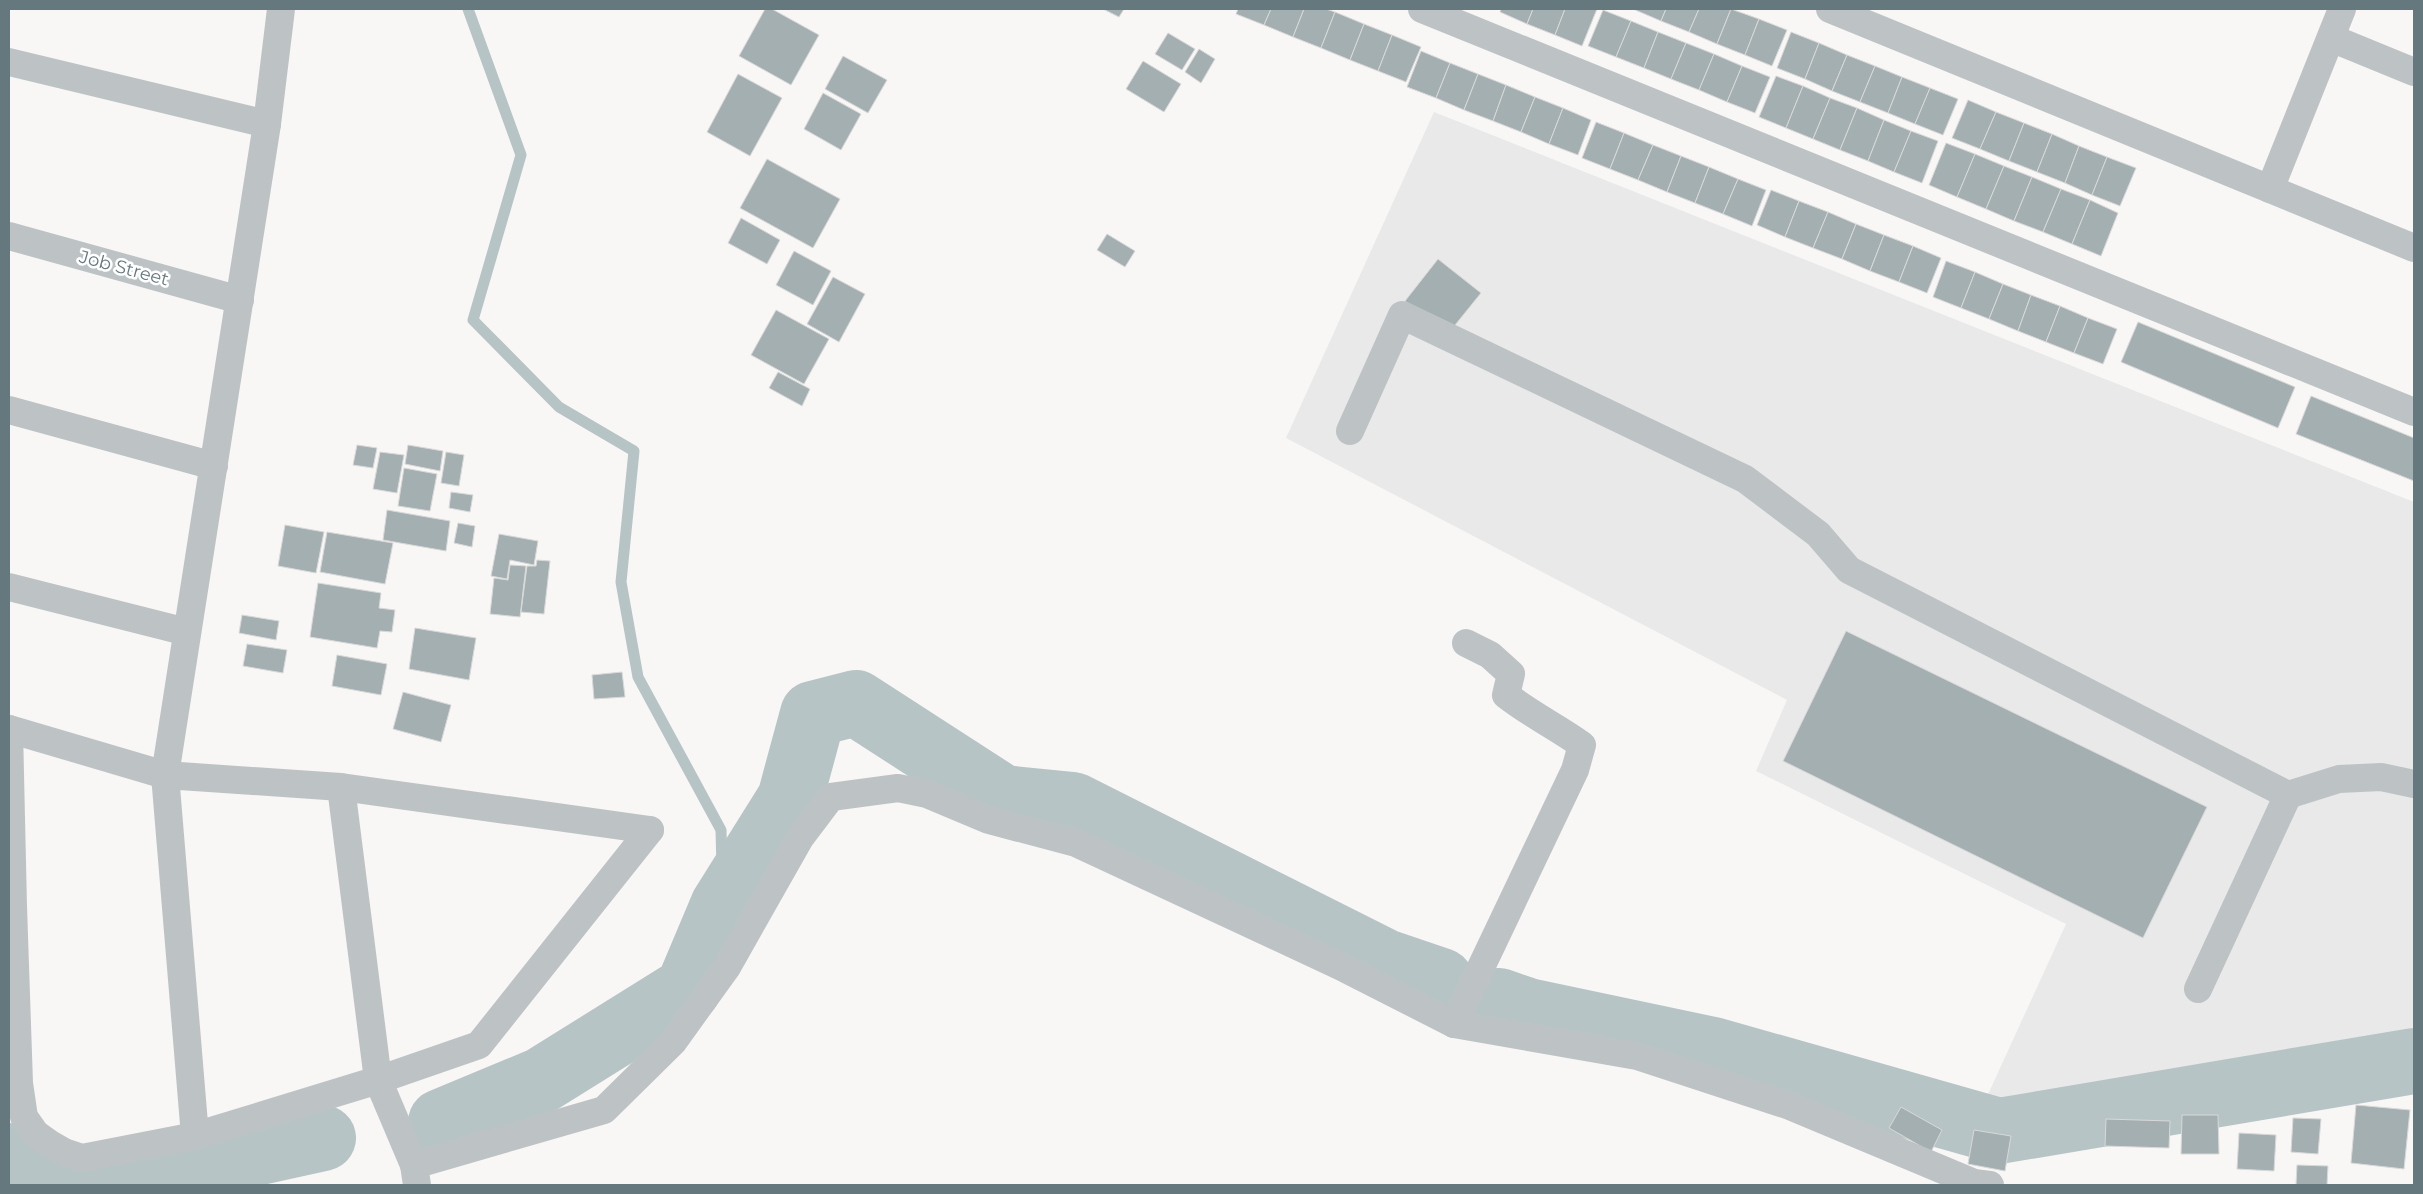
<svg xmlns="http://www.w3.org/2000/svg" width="2423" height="1194" font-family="Montserrat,sans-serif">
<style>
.built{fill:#e9e9e9}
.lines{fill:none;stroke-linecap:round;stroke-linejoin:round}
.stream{stroke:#b6c4c6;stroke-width:11}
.river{stroke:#b6c4c6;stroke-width:66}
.building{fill:#a4afb2;stroke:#d9d9d8}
.minor{stroke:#bdc3c5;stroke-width:28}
.labels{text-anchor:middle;stroke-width:5;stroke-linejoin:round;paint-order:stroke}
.street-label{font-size:18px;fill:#65787e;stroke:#fff}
</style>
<rect width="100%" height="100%" fill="#f8f7f5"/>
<path class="built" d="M1434 112 2414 502V1037L1979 1114 2066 924 1756 771 1787 700 1286 438Z"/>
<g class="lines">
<path class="stream" d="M468 9 521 155 473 320 559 407 634 451 621 582 638 677 721 830 723 906"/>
<g class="river">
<path d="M1499 1001 1528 1011 1713 1050 1999 1131 2414 1061"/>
<path d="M441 1122 542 1080 688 989 723 906 790 799 813 714 856 703 1003 798 1073 805 1385 962 1441 981"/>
<path d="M9 1156C23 1169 43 1182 63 1185"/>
<path d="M110 1185 323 1138"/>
</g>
</g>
<g class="building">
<path d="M765 9H772L819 35 791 85 739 56Z"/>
<path d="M1103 9H1124L1119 17Z"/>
<path d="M1238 9H1271L1264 25 1236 14Z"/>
<path d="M1271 9H1304L1293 37 1264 25Z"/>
<path d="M1304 9H1326L1335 12 1321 48 1293 37Z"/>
<path d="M1501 9H1533L1527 24 1500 12Z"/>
<path d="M1533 9H1565L1555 35 1527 24Z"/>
<path d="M1565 9H1597L1582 46 1555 35Z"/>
<path d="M1633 9H1666L1661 21Z"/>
<path d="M1666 9H1699L1689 32 1661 21Z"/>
<path d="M1699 9H1731L1717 44 1689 32Z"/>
<path d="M1731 9 1759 19 1745 55 1717 44Z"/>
<path d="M1603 10 1631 21 1616 57 1588 46Z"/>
<path d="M1335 12 1364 24 1350 60 1321 48Z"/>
<path d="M1759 19 1787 30 1772 66 1745 55Z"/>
<path d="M1631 21 1658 32 1644 68 1616 57Z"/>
<path d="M1364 24 1392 35 1378 71 1350 60Z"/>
<path d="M1658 32 1686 43 1671 79 1644 68Z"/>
<path d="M1791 32 1819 43 1805 79 1777 68Z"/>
<path d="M1168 33 1195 49 1182 70 1155 54Z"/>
<path d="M1392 35 1421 47 1406 82 1378 71Z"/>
<path d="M1686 43 1714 54 1699 90 1671 79Z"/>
<path d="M1819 43 1847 55 1832 91 1805 79Z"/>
<path d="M1199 49 1215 59 1201 83 1185 72Z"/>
<path d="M1421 51 1450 63 1436 98 1407 87Z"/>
<path d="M1714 54 1742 66 1727 102 1699 90Z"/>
<path d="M1847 55 1875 66 1860 102 1832 91Z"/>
<path d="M843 56 887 80 868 113 825 89Z"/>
<path d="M1143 61 1181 84 1164 112 1126 89Z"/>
<path d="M1450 63 1478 74 1464 110 1436 98Z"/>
<path d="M1742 66 1770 77 1755 113 1727 102Z"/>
<path d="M1875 66 1902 77 1888 113 1860 102Z"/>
<path d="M738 74 782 98 750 156 707 132Z"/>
<path d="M1478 74 1506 85 1493 121 1464 110Z"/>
<path d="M1776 76 1803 86 1786 128 1759 117Z"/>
<path d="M1902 77 1930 88 1915 124 1888 113Z"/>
<path d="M1506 85 1535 97 1521 132 1493 121Z"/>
<path d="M1803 86 1830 98 1813 139 1786 128Z"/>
<path d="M1930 88 1958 99 1943 135 1915 124Z"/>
<path d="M823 93 861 114 841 150 804 129Z"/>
<path d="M1535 97 1563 108 1549 144 1521 132Z"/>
<path d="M1830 98 1857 108 1840 150 1813 139Z"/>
<path d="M1968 100 1996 112 1980 149 1952 138Z"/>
<path d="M1563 108 1591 120 1578 155 1549 144Z"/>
<path d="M1857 108 1884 120 1868 161 1840 150Z"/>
<path d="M1996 112 2024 123 2009 161 1980 149Z"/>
<path d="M1884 120 1911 131 1894 172 1868 161Z"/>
<path d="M1596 122 1624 133 1610 169 1582 158Z"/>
<path d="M2024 123 2052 134 2037 172 2009 161Z"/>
<path d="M1911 131 1938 141 1922 183 1894 172Z"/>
<path d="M1624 133 1653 145 1638 180 1610 169Z"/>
<path d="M2052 134 2079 146 2065 183 2037 172Z"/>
<path d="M1946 143 1975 154 1957 197 1929 185Z"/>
<path d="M1653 145 1681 156 1667 192 1638 180Z"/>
<path d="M2079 146 2107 157 2092 195 2065 183Z"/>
<path d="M1975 154 2004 166 1986 209 1957 197Z"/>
<path d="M1681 156 1709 167 1695 203 1667 192Z"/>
<path d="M2107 157 2136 168 2120 206 2092 195Z"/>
<path d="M767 159 840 199 813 248 740 208Z"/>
<path d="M2004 166 2032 177 2014 221 1986 209Z"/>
<path d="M1709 167 1738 179 1723 214 1695 203Z"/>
<path d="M2032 177 2061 189 2043 232 2014 221Z"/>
<path d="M1738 179 1766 190 1752 226 1723 214Z"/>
<path d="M2061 189 2090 200 2072 244 2043 232Z"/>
<path d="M1771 190 1799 201 1785 237 1757 225Z"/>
<path d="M2090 200 2118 213 2101 256 2072 244Z"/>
<path d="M1799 201 1828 212 1813 248 1785 237Z"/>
<path d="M1828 212 1856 224 1842 259 1813 248Z"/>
<path d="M741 218 780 240 767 264 728 243Z"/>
<path d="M1856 224 1884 235 1870 271 1842 259Z"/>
<path d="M1107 234 1135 251 1125 267 1097 250Z"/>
<path d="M1884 235 1913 246 1899 282 1870 271Z"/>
<path d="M1913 246 1941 258 1927 293 1899 282Z"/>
<path d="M794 251 831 271 813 305 776 285Z"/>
<path d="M1438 259 1481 293 1447 335 1405 301Z"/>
<path d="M1946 261 1975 272 1961 308 1933 297Z"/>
<path d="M1975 272 2003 284 1989 319 1961 308Z"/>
<path d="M833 277 865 294 839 342 807 324Z"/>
<path d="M2003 284 2031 295 2018 331 1989 319Z"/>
<path d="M2031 295 2060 306 2046 342 2018 331Z"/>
<path d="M2060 306 2088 318 2074 353 2046 342Z"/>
<path d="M776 310 829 339 804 384 751 355Z"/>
<path d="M2088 318 2117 329 2103 364 2074 353Z"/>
<path d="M2138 322 2295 387 2278 428 2121 362Z"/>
<path d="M778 372 810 389 802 406 769 388Z"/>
<path d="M2311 396 2414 438V481L2296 434Z"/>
<path d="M357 445 377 448 373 468 353 465Z"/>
<path d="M408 445 443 451 440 471 405 464Z"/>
<path d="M380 452 404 455 397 493 373 489Z"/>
<path d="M446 452 464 455 459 486 441 483Z"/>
<path d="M404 468 437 474 430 511 398 506Z"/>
<path d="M451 492 473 495 470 512 449 508Z"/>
<path d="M387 510 450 521 446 551 383 540Z"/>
<path d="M458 523 475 526 472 547 454 543Z"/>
<path d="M285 525 324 532 316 573 278 566Z"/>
<path d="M327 532 393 543 385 584 320 572Z"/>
<path d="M499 534 538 541 534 565 510 560 507 579 491 576Z"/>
<path d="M537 560 550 561 544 614 521 612 527 566H536Z"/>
<path d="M510 565 526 566 520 617 490 614 494 578 508 580Z"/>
<path d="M318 583 381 593 379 608 395 610 392 632 380 631 377 648 310 637Z"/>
<path d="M242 615 279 621 276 640 239 633Z"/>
<path d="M415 628 476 638 469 680 409 669Z"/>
<path d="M1846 631 2207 807 2143 938 1783 761Z"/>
<path d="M247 644 287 650 283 673 243 666Z"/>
<path d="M337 655 387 664 381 695 332 686Z"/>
<path d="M622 672 625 697 594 699 592 675Z"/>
<path d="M403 692 451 705 441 742 393 729Z"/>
<path d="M2356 1105 2410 1110 2404 1169 2351 1163Z"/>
<path d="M1901 1107 1942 1130 1931 1152 1889 1128Z"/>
<path d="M2182 1115H2218L2219 1154H2181Z"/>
<path d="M2293 1118 2321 1119 2318 1154 2291 1152Z"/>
<path d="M2106 1119 2170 1121 2169 1148 2105 1146Z"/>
<path d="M1974 1130 2011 1136 2005 1171 1968 1164Z"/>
<path d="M2239 1133 2276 1135 2274 1171 2237 1169Z"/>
<path d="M2297 1165 2328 1166 2327 1185H2296Z"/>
</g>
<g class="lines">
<g class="minor">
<path d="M1422 9 2414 412"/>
<path d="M1830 9 2414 248"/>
<path d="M2331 38 2414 72"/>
<path d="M9 62 267 124"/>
<path d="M2270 189 2342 9"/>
<path d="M9 236 240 300"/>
<path d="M9 410 214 466"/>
<path d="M1350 431 1402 315 1745 479 1818 534 1849 570 2288 795 2339 779 2381 777 2414 784"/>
<path d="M9 587 187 632"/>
<path d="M9 729 13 906 19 1083 24 1117 36 1134 50 1144 64 1152 82 1158 195 1136 378 1080 479 1045 650 830"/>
<path d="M9 729 165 775 267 124 281 9"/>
<path d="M341 787 378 1080 414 1165 417 1185"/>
<path d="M2198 989 2288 795"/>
<path d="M1454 1024 1575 770 1582 745C1557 727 1530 714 1506 695L1511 674 1490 655 1466 643"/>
<path d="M195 1136 165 775 341 787 650 830"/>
<path d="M414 1165 604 1110 673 1042 727 967 800 838 831 797 898 788 927 794 989 820 1076 843 1340 966 1454 1024 1637 1056 1790 1106 1974 1183 1990 1185"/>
</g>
</g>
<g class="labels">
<g class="street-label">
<text transform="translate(124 268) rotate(15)" y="6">Job Street</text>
</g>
</g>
<rect width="2423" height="1194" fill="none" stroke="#65787e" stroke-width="20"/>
</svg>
